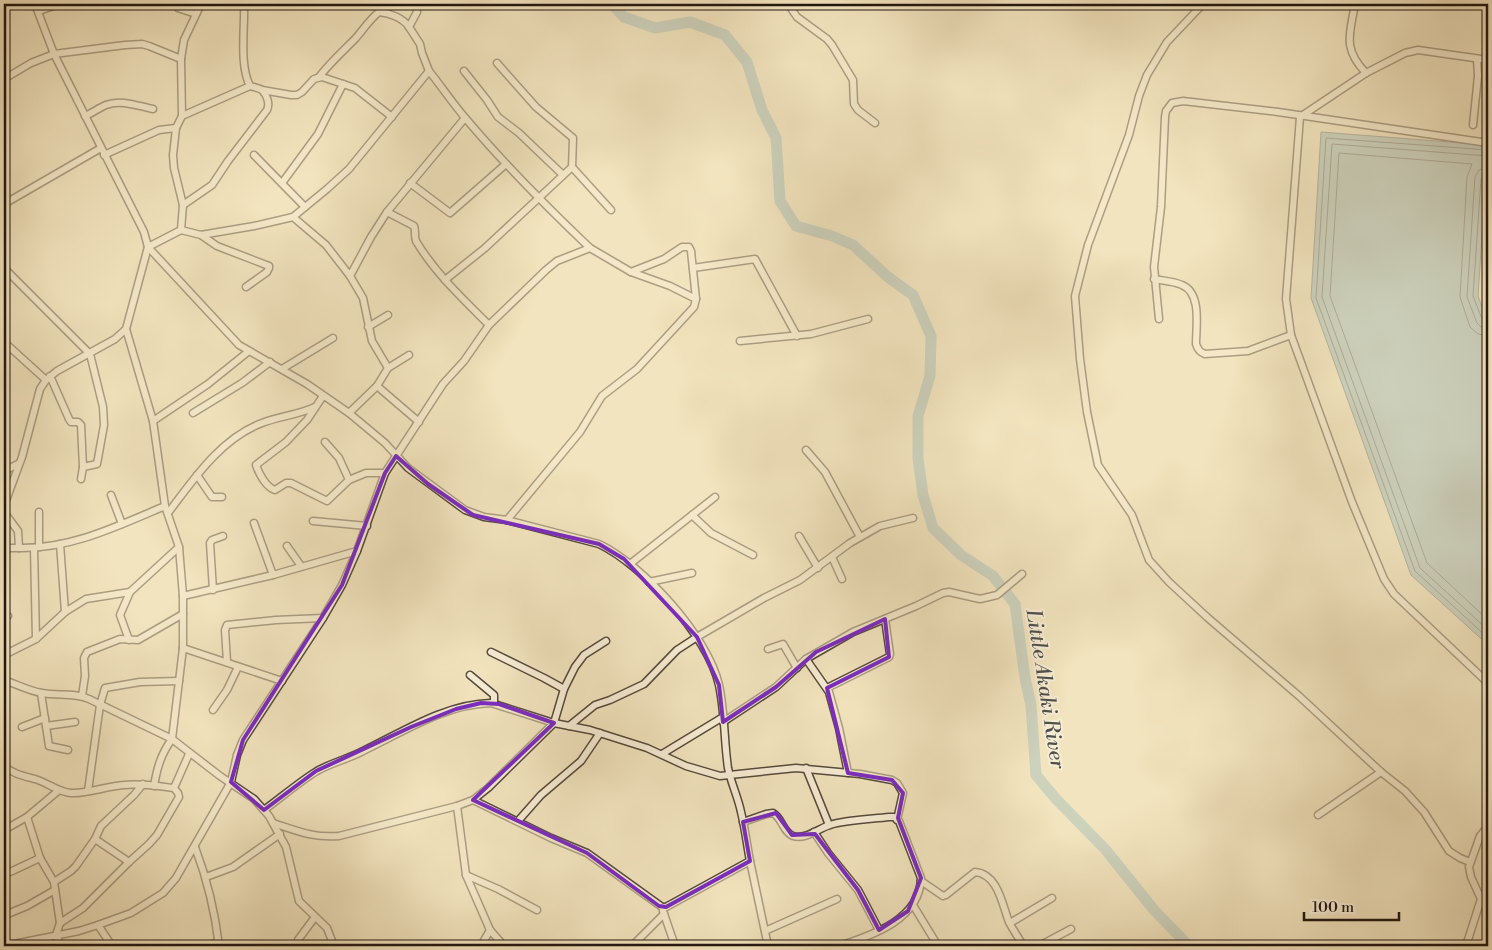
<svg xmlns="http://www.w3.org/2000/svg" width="1492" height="950" font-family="'Libre Bodoni',serif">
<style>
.water{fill:#a0bcbd;stroke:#6e7a78}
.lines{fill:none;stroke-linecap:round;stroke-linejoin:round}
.shore{stroke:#616966;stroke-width:1}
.river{stroke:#a0bcbd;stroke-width:11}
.minor-casing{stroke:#564a3c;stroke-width:9}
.minor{stroke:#f7edd5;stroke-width:6}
.marked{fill:none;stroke:#7b2cbf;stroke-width:4;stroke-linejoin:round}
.labels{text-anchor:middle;stroke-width:4;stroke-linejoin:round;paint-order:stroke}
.water-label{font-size:21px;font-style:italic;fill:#4e504d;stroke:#f7edd5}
</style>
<rect width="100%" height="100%" fill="#f2e4be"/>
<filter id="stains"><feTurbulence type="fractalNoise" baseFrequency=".004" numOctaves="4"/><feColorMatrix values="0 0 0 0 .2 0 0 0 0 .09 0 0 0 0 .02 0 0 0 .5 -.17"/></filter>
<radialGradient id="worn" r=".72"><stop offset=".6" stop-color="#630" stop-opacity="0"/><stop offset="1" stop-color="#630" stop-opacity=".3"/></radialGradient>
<path class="water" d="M1321 132 1488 145 1478 296 1488 323V645L1411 575 1311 298Z"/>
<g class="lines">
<g class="shore">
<path d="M1488 150 1326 138 1316 298 1415 571 1488 638"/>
<path d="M1488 156 1332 144 1322 297 1420 568 1488 630"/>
<path d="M1488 167 1479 170 1475 177 1467 297 1477 323 1481 327 1488 329"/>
<path d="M1488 174 1483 175 1481 179 1473 296 1482 319 1488 322"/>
<path d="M1488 336 1478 334 1470 327 1460 297 1467 177 1472 164 1339 153 1330 296 1427 563 1488 620"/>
</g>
<path class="river" d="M612 4 624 17 655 28 690 22 725 35 747 62 762 110 776 138 780 201 796 226 832 236 853 245 888 277 913 295 931 336 930 376 918 416V458L923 495 933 528 961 555 993 576 1015 604 1025 678 1031 705 1036 775 1056 799 1105 849 1154 910 1189 946"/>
<g class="minor-casing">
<g id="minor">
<path d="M35 4 54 54 144 232 148 247 239 345 307 384 349 413 385 443 408 468 465 510 484 517 507 520 599 544C643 565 708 636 719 685 725 713 724 741 728 768 731 783 738 797 741 812 745 828 747 845 750 861 756 889 762 918 768 946"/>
<path d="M175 4 178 8 196 14"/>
<path d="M416 4 417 12 409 27 420 44 422 53 429 71"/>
<path d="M788 4 797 17 827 39 832 45 853 80 854 104 858 110 875 123"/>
<path d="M1203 4 1167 42 1147 75 1139 96 1129 135 1088 245 1075 296 1080 359 1087 412 1098 465 1132 515 1149 560 1169 582 1208 618 1299 696 1381 772 1405 791 1424 812 1449 851 1460 858 1470 862"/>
<path d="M1355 4C1350 34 1342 48 1366 73L1405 53 1418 50 1488 60"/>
<path d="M39 11 59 4"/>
<path d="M497 63 536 107 573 138 572 167"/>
<path d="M464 71 487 100 498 117 519 133 563 175"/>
<path d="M1366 73 1300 117 1286 299 1291 335 1352 502 1384 579 1394 594 1488 683"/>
<path d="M319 77C330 63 342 52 355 39 363 30 369 20 379 12 390 13 403 18 409 27"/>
<path d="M4 79 31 63 54 54 125 45 142 44 149 46 181 59"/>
<path d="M262 90 291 95H297L302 92 314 79 322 77 355 88 392 117"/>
<path d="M85 116C92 113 99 108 106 105 120 99 138 106 153 109"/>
<path d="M182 116 181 59 184 40 201 4"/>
<path d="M1473 125 1478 76 1477 59"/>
<path d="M104 155 159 130 176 128"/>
<path d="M254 155 305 207"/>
<path d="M282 183 318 134 343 84"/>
<path d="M410 183 450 213 506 164"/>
<path d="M4 204 101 148"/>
<path d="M183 205 212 185 228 161 267 110C270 104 267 95 262 90 259 88 253 87 250 86"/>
<path d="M387 212 414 226C416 231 414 236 416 241 435 273 463 299 489 325"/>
<path d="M293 217 326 245 350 276 371 237 387 212 465 118"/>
<path d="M201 235 217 246 269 266V268L267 272 246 287"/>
<path d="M590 248 631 272 670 286 696 299"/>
<path d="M4 268 90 354 103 407 104 425 97 464 83 467"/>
<path d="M693 268 755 259 797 336"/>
<path d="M1154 279C1163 281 1173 281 1182 285 1202 293 1196 327 1196 344 1198 350 1200 352 1205 354L1248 351 1291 335"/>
<path d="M445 280 485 248 572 167 611 210"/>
<path d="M1159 319 1154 267 1161 207 1165 117 1166 111 1172 103 1183 101 1278 112 1488 143"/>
<path d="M368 327 388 315"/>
<path d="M126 329 153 421 165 506 179 547 183 596V648L172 739C161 754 157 768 154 786"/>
<path d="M740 341 811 334 868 319"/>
<path d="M4 342 46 380"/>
<path d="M388 368 409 355"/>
<path d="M282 369 333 338"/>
<path d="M50 376 69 419 71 422H78L81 425 83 467 81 479"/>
<path d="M377 386 419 422"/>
<path d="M323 396 307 420 286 442 256 465C259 474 266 487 275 490L286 483H291L327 501 349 480 366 473H385"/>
<path d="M193 413 242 383 270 362"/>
<path d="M349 413 377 386 388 368 372 341 363 298 350 276"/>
<path d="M153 421 208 384 249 351"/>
<path d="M325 442 339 458 349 480"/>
<path d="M806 450 825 472 860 537"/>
<path d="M4 471 18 464"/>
<path d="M197 475 212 497H222"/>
<path d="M111 495 122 524"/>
<path d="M4 506 22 457 40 389 46 380 57 371 115 339 126 329 148 247 181 230 183 205 174 168 173 155 176 128 182 116 250 86C239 65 245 28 244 4"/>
<path d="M4 512 18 531 19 548C71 549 118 526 165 506"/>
<path d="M168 513C193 480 221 438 262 423 280 416 298 415 315 407"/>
<path d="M692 515 711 533 753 555"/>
<path d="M507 520 580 432 602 396 637 369 694 307 696 299 691 251 689 247H682L664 259 631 272"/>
<path d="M313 521 367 526"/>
<path d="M254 523 273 575"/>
<path d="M799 536 818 568"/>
<path d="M60 544 65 612"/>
<path d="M287 546 301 566"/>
<path d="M39 547V512"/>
<path d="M4 548H19"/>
<path d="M34 548 36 639"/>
<path d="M832 557 842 579"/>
<path d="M630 564 715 497"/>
<path d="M649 582 692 573"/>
<path d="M213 590 210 543 212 540 223 536"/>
<path d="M183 596 273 575 357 551"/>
<path d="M4 615 8 616"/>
<path d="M129 640 120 615 130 592"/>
<path d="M183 648 282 681"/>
<path d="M768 649 783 644 797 668"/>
<path d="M491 652 544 678 564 689"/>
<path d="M4 655 36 639 65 612 86 599 130 592 179 547"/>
<path d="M806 659 829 692 839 728 848 773"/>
<path d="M227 662 225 630 227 625 276 620 323 618"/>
<path d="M470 675 494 695V703"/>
<path d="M4 680C16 684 29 691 42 693 58 696 74 692 89 699L172 739 220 776 254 799 269 816 286 847 299 901 327 928 334 946"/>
<path d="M827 688 889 657 890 654 885 619"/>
<path d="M41 693 49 746 68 750"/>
<path d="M82 696 85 676 84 658 87 652 120 639 138 640 183 614"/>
<path d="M213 710 227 690 238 667"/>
<path d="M723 722 776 687 806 659 853 632 916 606 943 593 949 592 980 599 997 595 1022 574"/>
<path d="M46 726 75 722"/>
<path d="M569 726 595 705 610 700 644 684 677 650 697 637 764 598 800 580 850 543 880 526 913 518"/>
<path d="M22 727 45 718"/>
<path d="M662 754 723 717"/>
<path d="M4 766C13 774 24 776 35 779 48 783 58 792 71 793 87 794 107 786 124 785 141 783 157 786 174 788"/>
<path d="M806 768 829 825"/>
<path d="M88 791 100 705 105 688 140 682 179 681"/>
<path d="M473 800 551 838 587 853 662 907H666L750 861"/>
<path d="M457 806 466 875 490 930 504 946"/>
<path d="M264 810C282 797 299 782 317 771 331 763 348 759 363 751 403 732 445 704 491 703L554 723 590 730 647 748 686 766 720 776 796 768 860 774 892 780 897 783 903 793 897 820"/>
<path d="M1318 815 1381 772"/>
<path d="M27 817 40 858 54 882 60 923 83 908 129 862 149 844 157 835 179 797 178 793 174 788 189 754"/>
<path d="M518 821 541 795 581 761 600 733"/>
<path d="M743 822 766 814 773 813C782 818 783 832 793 836 806 840 819 828 830 825 845 820 873 819 889 817H894L899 821 921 878C920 920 872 935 839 946"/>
<path d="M273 823C298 831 312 838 339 836L457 806 473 800 488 788 554 723 564 689 575 667 584 655 606 641"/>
<path d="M1488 826 1480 836 1469 867 1471 877 1481 899 1488 903"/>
<path d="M4 830 27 817 58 791"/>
<path d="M814 832 828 853 858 890 879 930"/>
<path d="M95 839 129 862"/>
<path d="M195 847C207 879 215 911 219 946"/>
<path d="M10 872 40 858"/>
<path d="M466 875 498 889 537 910"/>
<path d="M206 877 233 867 280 834"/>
<path d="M921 881 943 896 946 895 975 872C998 874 1002 904 1009 922 1013 930 1019 938 1023 946"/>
<path d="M54 882 71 871 76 866 95 839 101 826 134 795 143 784"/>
<path d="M913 905 938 946"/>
<path d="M663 911 675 946"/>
<path d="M5 915 27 906 55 890"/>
<path d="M60 923 56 935 61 946"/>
<path d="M1010 923 1052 898"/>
<path d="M98 925 112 946"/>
<path d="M765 931 837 899"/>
<path d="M4 946 79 931 98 925 131 913 163 893 176 878 231 782 237 755 243 740 323 618 342 585 357 551 385 473 443 384 464 361 489 325 546 270 557 261 590 248C547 207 505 165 467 120 453 104 442 87 429 71L349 169 327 189 293 217 254 226 201 235 181 230"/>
<path d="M207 946 218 942"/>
<path d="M297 946 298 940 315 917"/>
<path d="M481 946 490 930"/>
<path d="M632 946 664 914"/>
<path d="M1039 946 1071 929"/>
<path d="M1466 946 1481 899"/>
</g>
</g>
<use href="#minor" class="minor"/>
</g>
<path d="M0 0H1492V950H0ZM396 456 428 484 473 515 599 544 624 559 697 637 719 685 723 722 776 687 816 652 885 619 889 657 827 688 848 773 892 780 903 793 898 818 921 878 908 911 879 930 858 890 815 834 792 835 776 813 743 822 750 861 666 907 659 906 587 853 473 800 554 723 499 704 481 703 456 709 411 727 316 771 264 810 231 782 243 740 342 585 385 473Z" fill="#f2e4be" fill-opacity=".55" fill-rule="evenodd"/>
<path class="marked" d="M396 456 428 484 473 515 599 544 624 559 697 637 719 685 723 722 776 687 816 652 885 619 889 657 827 688 848 773 892 780 903 793 898 818 921 878 908 911 879 930 858 890 815 834 792 835 776 813 743 822 750 861 666 907 659 906 587 853 473 800 554 723 499 704 481 703 456 709 411 727 316 771 264 810 231 782 243 740 342 585 385 473Z"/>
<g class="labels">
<g class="water-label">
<text transform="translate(1046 689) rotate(81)" y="7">Little Akaki River</text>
</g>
</g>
<rect width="1492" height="950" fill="none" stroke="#f2e4be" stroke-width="20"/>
<rect x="5" y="5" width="1482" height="940" fill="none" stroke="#221610" stroke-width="2.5"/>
<rect x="10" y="10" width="1472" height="930" fill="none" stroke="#221610"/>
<path d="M1304 912v8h95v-8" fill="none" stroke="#221610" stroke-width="2.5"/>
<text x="1312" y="912" font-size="15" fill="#221610" stroke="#f7edd5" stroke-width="4" paint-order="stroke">100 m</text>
<rect width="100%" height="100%" filter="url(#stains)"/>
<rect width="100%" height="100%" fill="url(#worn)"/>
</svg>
